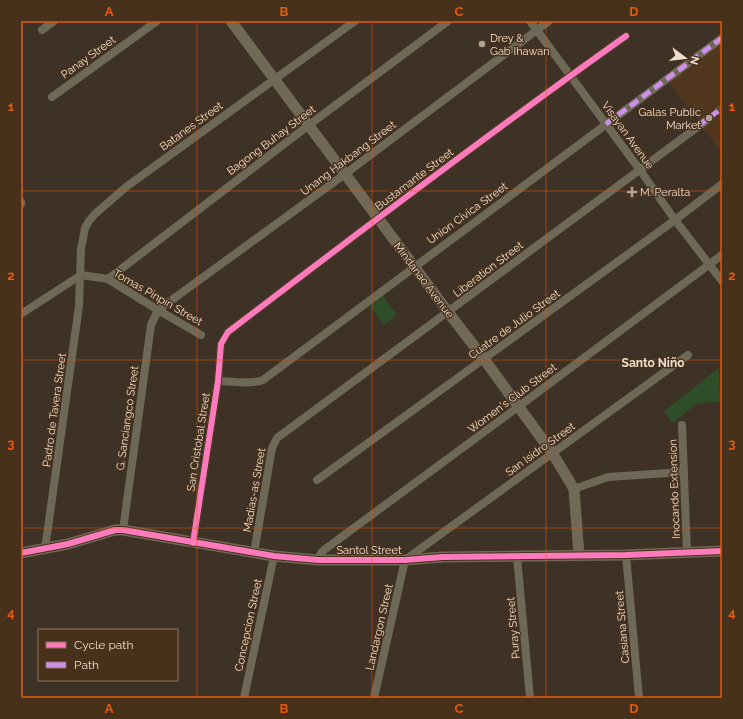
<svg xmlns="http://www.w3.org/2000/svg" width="743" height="719" font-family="Raleway,sans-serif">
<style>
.built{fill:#51371d}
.green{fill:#2d4e29}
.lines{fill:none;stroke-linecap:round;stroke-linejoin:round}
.street-tunnel{stroke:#584b40;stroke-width:8;stroke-dasharray:8 4;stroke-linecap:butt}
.street{stroke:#6e6856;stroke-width:8}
.secondary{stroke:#716855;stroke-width:11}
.quiet{stroke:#ce8fe9;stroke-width:5;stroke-dasharray:10 5;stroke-linecap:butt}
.cycleway-casing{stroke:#48311b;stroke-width:8}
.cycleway{stroke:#fd7abc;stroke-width:6}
.grid{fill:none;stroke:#e8590c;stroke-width:1;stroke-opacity:0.55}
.poi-dot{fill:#afa195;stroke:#48311b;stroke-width:1.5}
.labels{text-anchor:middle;stroke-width:3;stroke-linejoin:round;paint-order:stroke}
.poi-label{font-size:11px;fill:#ecded1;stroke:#48311b;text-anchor:start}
.street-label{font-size:11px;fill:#ecded1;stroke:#48311b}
.neighbourhood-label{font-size:12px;font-weight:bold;fill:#ecded1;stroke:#48311b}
.neatline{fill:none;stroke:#e8590c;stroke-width:1.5}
.grid-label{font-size:13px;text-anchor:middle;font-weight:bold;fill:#e8590c}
</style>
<rect width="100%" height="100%" fill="#3e3126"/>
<path class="built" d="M722 42V153L669 82Z"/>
<g class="green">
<path d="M383 296 397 315 384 325 370 306Z"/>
<path d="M719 368 720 401 696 404 672 423 664 411Z"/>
</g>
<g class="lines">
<path class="street-tunnel" d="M707 120 722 108"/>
<g class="street">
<path d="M530 21 640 170 675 220 722 281"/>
<path d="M42 30 54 21"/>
<path d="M52 97 157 21"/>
<path d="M21 202V204"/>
<path d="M108 279 309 125 448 21"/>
<path d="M21 314 81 275 108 279 158 310 201 335"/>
<path d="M218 381C232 381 250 385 263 380L722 38"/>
<path d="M682 425 687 552"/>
<path d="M317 480 675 220 722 184"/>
<path d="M574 489 608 477 684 472"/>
<path d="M123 530 151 325 158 310 345 174 549 21"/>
<path d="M193 543 218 381 221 344 228 332C359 232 491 132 626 36"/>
<path d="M45 549 79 306 81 249 83 239 85 228 89 221 95 214 126 187 355 21"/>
<path d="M254 553 272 448 277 438 707 120"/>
<path d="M626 555 639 698"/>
<path d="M517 557 530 698"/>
<path d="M318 560 321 553 324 550 518 407 722 255"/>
<path d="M244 698 274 556"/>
<path d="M374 698 405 560 688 355"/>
</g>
<g class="secondary">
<path d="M231 21 448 312 484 359 553 454 574 489 579 555"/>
<path d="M21 553 68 544 115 530H123L274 556 318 560H405L443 557 626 555 722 551"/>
</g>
<g class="quiet">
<path d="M606 124 722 38"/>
<path d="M698 126 722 108"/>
</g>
<g class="cycleway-casing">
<g id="cycleway">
<path d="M193 543 218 381 221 344 228 332C359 232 491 132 626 36"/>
<path d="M21 553 68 544 115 530H123L274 556 318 560H405L443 557 626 555 722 551"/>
</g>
</g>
<use href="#cycleway" class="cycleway"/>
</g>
<path class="grid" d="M197 21V698M372 21V698M546 21V698M21 191H722M21 360H722M21 528H722"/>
<g class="poi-dot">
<circle cx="482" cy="44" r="4"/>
<circle cx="709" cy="118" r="4"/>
<path d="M630 186h4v4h4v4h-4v4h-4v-4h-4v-4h4z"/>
</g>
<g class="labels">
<g class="poi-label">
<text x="490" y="42">Drey &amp;<tspan x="490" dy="13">Gab Ihawan</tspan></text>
<text x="701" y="116" text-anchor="end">Galas Public<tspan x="701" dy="13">Market</tspan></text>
<text x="640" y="196">M. Peralta</text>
</g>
<g class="street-label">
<text transform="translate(88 57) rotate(-36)" y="4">Panay Street</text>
<text transform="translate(191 126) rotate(-36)" y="4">Batanes Street</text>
<text transform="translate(628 135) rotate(54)" y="4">Visayan Avenue</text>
<text transform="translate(271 140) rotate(-37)" y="4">Bagong Buhay Street</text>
<text transform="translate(348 158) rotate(-37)" y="4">Unang Hakbang Street</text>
<text transform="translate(414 179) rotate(-37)" y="4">Bustamante Street</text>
<text transform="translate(467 213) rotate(-36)" y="4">Union Civica Street</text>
<text transform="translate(488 269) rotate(-37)" y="4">Liberation Street</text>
<text transform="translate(424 280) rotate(53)" y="4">Mindanao Avenue</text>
<text transform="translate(158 297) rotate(30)" y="4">Tomas Pinpin Street</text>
<text transform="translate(514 324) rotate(-36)" y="4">Cuatre de Julio Street</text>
<text transform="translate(512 398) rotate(-37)" y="4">Women's Club Street</text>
<text transform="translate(54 410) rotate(-82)" y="4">Padro de Tavera Street</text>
<text transform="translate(127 418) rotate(-82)" y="4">G. Sanciangco Street</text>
<text transform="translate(198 442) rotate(-81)" y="4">San Cristobal Street</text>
<text transform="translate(540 449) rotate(-36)" y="4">San Isidro Street</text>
<text transform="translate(674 489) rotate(-92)" y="4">Inocando Extension</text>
<text transform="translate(254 490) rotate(-80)" y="4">Madias-as Street</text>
<text x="369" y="554">Santol Street</text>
<text transform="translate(248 625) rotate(-78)" y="4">Concepcion Street</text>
<text transform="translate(379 627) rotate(-77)" y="4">Landargon Street</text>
<text transform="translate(622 627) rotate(-95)" y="4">Casiana Street</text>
<text transform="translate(513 628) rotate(-95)" y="4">Puray Street</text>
</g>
<g class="neighbourhood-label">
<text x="653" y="367">Santo Niño</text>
</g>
</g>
<rect width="743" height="719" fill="none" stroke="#48311b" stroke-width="44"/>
<rect x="38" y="629" width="140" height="52" fill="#48311b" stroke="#8a7664"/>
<rect x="46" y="642" width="20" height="6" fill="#fd7abc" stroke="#8a7664"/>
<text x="74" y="649" font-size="12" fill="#ecded1">Cycle path</text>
<rect x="46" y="662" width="20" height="6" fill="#ce8fe9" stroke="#8a7664"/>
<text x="74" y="669" font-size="12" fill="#ecded1">Path</text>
<g transform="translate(685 58) rotate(105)" stroke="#48311b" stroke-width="3" paint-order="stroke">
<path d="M0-3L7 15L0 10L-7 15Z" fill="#ecded1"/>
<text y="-6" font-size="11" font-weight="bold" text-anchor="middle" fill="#ecded1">N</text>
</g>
<rect x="22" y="22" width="699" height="675" class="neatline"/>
<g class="grid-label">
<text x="109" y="16">A</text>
<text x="284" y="16">B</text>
<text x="459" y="16">C</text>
<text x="634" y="16">D</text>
<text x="11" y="111">1</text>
<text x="732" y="111">1</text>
<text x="11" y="280">2</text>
<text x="732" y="280">2</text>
<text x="11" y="448">3</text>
<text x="732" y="448">3</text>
<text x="11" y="617">4</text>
<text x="732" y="617">4</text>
<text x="109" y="713">A</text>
<text x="284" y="713">B</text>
<text x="459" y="713">C</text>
<text x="634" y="713">D</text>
</g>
</svg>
